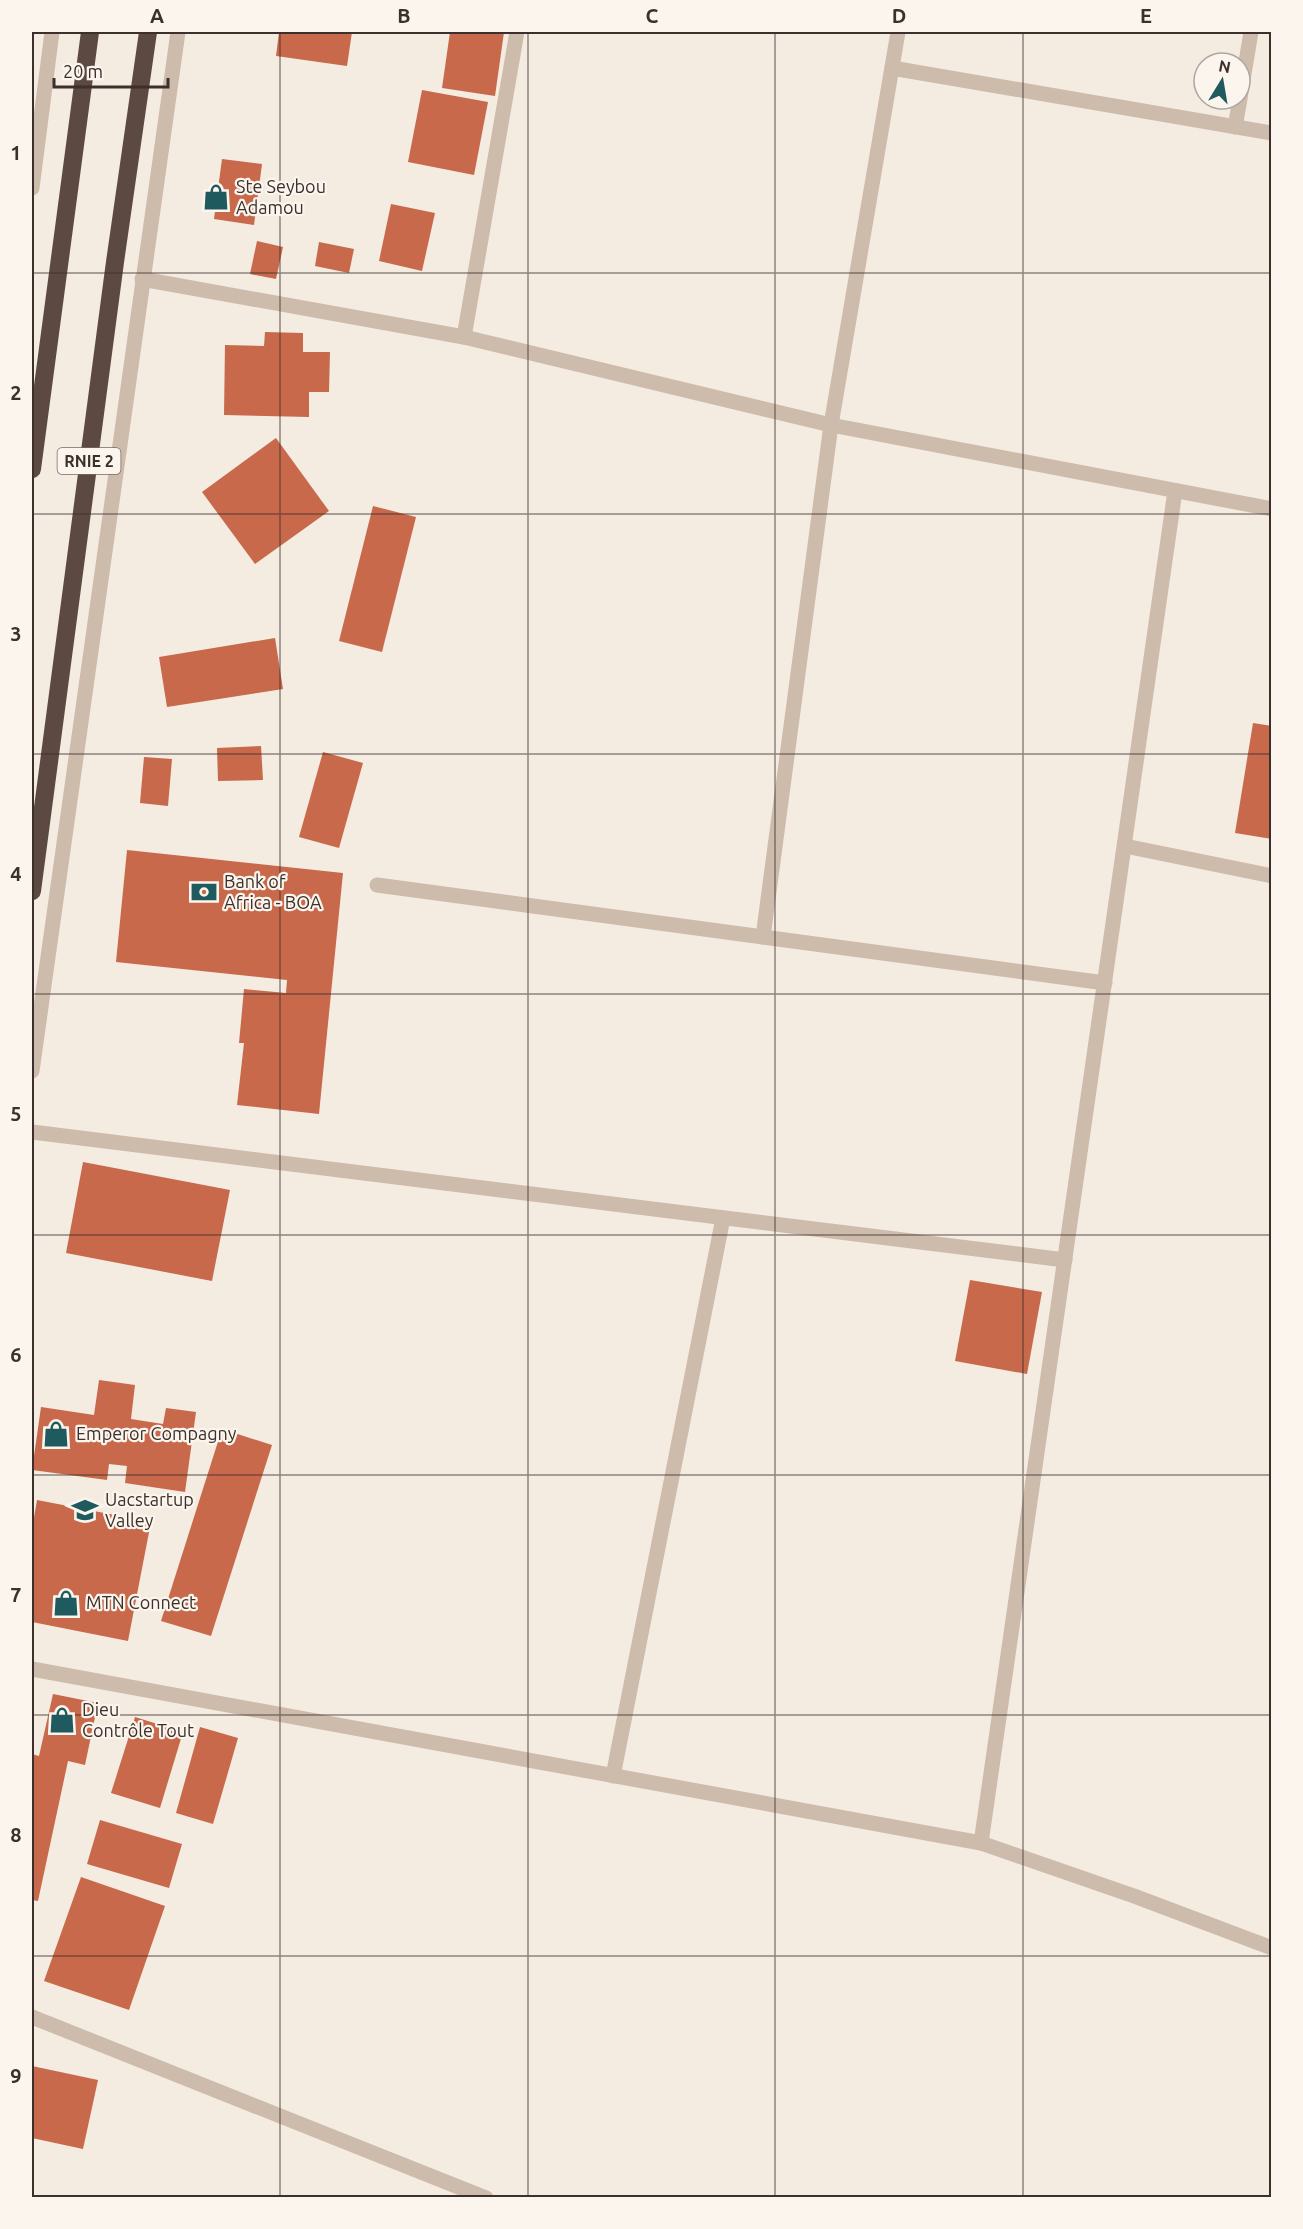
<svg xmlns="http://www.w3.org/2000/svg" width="1303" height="2229" font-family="Ubuntu,sans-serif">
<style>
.building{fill:#c8694b}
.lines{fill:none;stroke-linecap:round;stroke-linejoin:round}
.minor{stroke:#cdbbac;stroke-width:15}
.highway{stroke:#5c4a42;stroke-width:18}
.grid{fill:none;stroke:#3b302b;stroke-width:1.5;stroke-opacity:0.55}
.labels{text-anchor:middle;stroke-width:4.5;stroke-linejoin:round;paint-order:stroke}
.shield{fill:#fbf5ee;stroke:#756b66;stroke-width:1.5}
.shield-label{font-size:16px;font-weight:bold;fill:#3b302b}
.poi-label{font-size:18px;fill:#3b302b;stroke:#fbf5ee;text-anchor:start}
.neatline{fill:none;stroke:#3b302b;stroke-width:2}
.grid-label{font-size:20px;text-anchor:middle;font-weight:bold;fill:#3b302b}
</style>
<rect width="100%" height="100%" fill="#f4ebe1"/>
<g class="building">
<path d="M279 32H352L347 66 276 56Z"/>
<path d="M450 32H504L495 96 442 88Z"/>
<path d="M422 90 488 102 474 175 408 162Z"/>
<path d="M222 159 262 164 254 225 214 219Z"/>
<path d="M391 204 435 213 422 271 379 261Z"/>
<path d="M257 241 283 247 276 279 250 274Z"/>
<path d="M319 242 354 249 349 273 315 266Z"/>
<path d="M265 332 303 333V352H330L329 392H309V417L224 415 225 345 264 346Z"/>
<path d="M276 438 329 511 255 564 202 492Z"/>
<path d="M373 506 416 517 382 652 339 641Z"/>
<path d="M275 638 283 689 167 707 159 657Z"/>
<path d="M1253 723 1272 726V839L1235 833Z"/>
<path d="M261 746 263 780 218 781 217 748Z"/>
<path d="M323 752 363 763 339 848 299 837Z"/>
<path d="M144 757 172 759 168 806 140 803Z"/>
<path d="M127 850 343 873 319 1114 237 1105 244 1043H239L244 989 286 993 287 980 116 962Z"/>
<path d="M83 1162 230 1190 212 1281 66 1253Z"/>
<path d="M970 1280 1042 1292 1027 1374 955 1361Z"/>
<path d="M99 1380 135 1385 131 1419 163 1424 166 1408 196 1412 185 1492 125 1483 127 1466 109 1464 107 1480 32 1470 41 1407 94 1415Z"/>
<path d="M222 1429 272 1445 211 1636 161 1621Z"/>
<path d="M37 1500 151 1522 128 1641 32 1622V1529Z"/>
<path d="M53 1694 98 1703 85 1765 68 1761 38 1901 32 1900V1754L39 1756Z"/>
<path d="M135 1717 183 1732 160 1808 111 1793Z"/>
<path d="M200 1727 238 1738 213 1824 176 1813Z"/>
<path d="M100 1820 182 1844 169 1888 87 1864Z"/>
<path d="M81 1877 165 1906 129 2010 44 1981Z"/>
<path d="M32 2066 98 2080 83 2149 32 2138Z"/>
</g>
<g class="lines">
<g class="minor">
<path d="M892 68 1272 133"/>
<path d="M1240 98 1251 32"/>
<path d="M1235 127 1240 99"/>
<path d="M32 188 52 32"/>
<path d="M142 279 464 337 831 425 1272 509"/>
<path d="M464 337 517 32"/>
<path d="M1125 846 1272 876"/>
<path d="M377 885 1105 983"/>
<path d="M763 937 831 425 898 32"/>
<path d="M32 1071 178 32"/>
<path d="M32 1132 1065 1260"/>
<path d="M32 1669 981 1843 1134 1896 1272 1948"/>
<path d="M613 1776 723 1218"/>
<path d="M981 1843 1175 491"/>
<path d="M32 2017 486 2198"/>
</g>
<g class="highway">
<path d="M32 469 90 32"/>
<path d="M32 891 115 262 148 32"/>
</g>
</g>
<path class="grid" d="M280 32V2198M528 32V2198M775 32V2198M1023 32V2198M32 273H1272M32 514H1272M32 754H1272M32 994H1272M32 1235H1272M32 1475H1272M32 1715H1272M32 1956H1272"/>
<defs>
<g id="shop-bare" transform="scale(2.07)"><path d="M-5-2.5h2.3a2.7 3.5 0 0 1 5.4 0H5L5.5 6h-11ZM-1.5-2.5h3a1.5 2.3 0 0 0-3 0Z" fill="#1f5a5e" stroke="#fbf5ee" stroke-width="2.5" paint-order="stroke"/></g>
<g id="bank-bare" transform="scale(2.07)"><path d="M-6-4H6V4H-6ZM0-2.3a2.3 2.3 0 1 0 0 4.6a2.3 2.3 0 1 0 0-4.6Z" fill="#1f5a5e" stroke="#fbf5ee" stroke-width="2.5" paint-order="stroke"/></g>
<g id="university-bare" transform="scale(2.07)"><path d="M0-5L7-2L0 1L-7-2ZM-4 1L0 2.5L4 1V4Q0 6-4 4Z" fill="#1f5a5e" stroke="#fbf5ee" stroke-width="2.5" paint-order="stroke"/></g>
</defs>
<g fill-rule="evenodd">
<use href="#shop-bare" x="216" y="197"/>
<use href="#bank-bare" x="204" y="892"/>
<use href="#shop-bare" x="56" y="1434"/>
<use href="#university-bare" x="85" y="1510"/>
<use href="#shop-bare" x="66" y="1603"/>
<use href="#shop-bare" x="62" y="1720"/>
</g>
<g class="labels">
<rect class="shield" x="57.5" y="448" width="63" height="26" rx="4.5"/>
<g class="shield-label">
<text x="89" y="467">RNIE 2</text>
</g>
<g class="poi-label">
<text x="236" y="193">Ste Seybou<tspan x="236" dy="21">Adamou</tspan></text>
<text x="224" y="888">Bank of<tspan x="224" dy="21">Africa - BOA</tspan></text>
<text x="76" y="1440">Emperor Compagny</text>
<text x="105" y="1506">Uacstartup<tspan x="105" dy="21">Valley</tspan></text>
<text x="86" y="1609">MTN Connect</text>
<text x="82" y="1716">Dieu<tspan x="82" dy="21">Contrôle Tout</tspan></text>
</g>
</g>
<rect width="1303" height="2229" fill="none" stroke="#fbf5ee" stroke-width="66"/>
<g transform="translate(1222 81) rotate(11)"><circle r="28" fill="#fbf5ee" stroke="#aea6a0" stroke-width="1.5"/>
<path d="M0-4.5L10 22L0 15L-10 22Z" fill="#1f5a5e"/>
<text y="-9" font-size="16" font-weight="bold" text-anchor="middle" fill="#3b302b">N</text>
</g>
<path d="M54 78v9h114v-9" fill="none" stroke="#3b302b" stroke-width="3"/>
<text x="63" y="78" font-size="18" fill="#3b302b" stroke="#fbf5ee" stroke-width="4.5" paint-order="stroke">20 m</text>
<rect x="33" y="33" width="1237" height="2163" class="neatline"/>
<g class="grid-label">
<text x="157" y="23">A</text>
<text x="404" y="23">B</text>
<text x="652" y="23">C</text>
<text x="899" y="23">D</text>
<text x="1146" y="23">E</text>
<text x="16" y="160">1</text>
<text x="16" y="400">2</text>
<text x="16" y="641">3</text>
<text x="16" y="881">4</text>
<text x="16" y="1121">5</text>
<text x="16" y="1362">6</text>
<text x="16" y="1602">7</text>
<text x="16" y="1842">8</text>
<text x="16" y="2083">9</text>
</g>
</svg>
